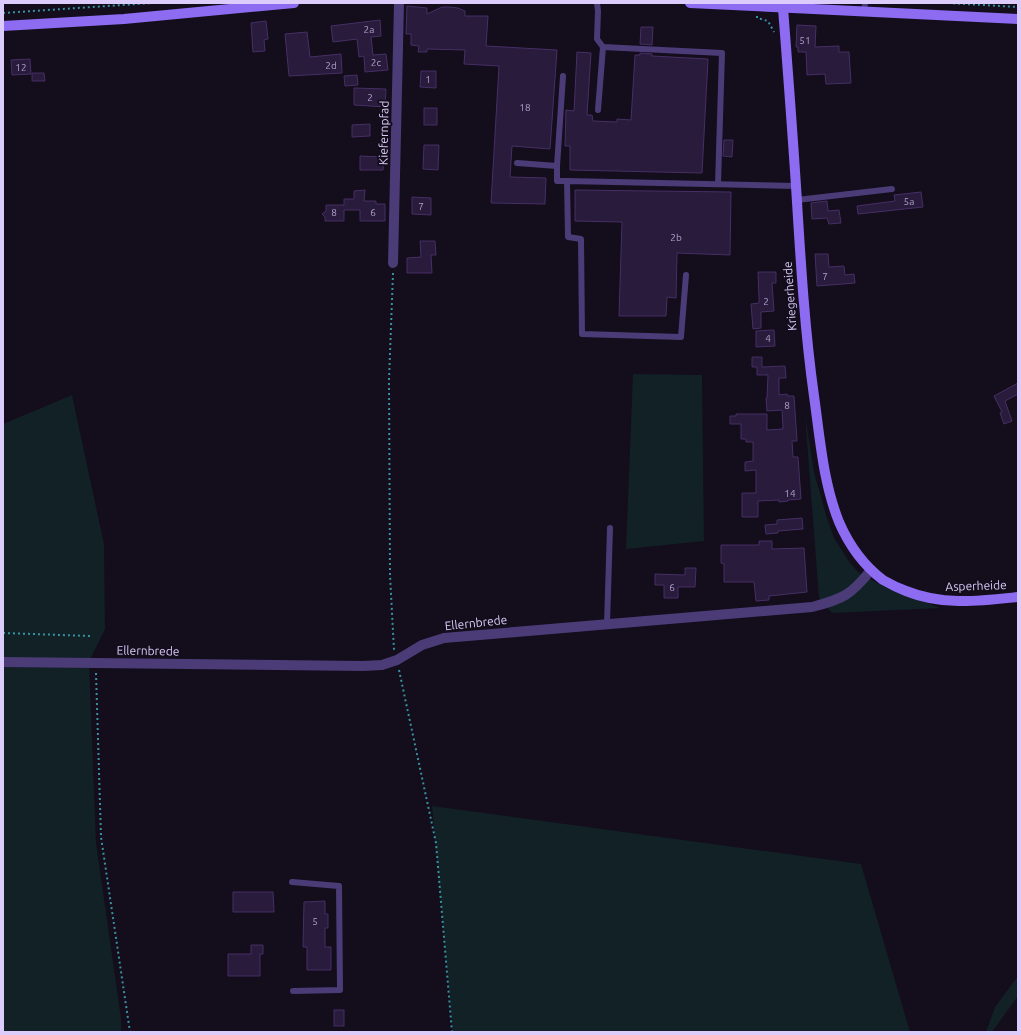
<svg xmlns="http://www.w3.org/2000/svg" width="1021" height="1035" font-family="Ubuntu,sans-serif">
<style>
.green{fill:#112125}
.building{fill:#281b3b;stroke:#462f65}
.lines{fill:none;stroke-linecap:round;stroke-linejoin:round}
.path{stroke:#3792a4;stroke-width:2;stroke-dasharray:2 3;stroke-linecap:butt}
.lane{stroke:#4b3c77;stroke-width:6}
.street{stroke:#4b3c77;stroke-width:10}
.secondary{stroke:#8d6cf2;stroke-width:10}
.labels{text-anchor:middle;stroke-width:4;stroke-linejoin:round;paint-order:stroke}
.number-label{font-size:10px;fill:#afa0cb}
.street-label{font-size:12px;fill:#dcccfb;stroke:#130d1c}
</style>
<rect width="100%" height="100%" fill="#130d1c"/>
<g class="green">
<path d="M633 374 702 375 704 541 626 549Z"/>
<path d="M72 395 104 544 105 629 89 662 96 843 121 1018V1032H3V424Z"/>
<path d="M805 415 814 472 826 515 834 538 850 563 858 572 881 585 940 608 832 613 819 598Z"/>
<path d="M432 806 861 864 910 1032H453Z"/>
<path d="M1018 976V996L992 1032H986L995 1007Z"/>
</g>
<g class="building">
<path d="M407 6 427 8V14L442 7H449L458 8 465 11V16H488L486 46 557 50 550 149 512 146 510 177 546 178 545 204 491 203 499 66 464 64 465 50 427 49V52H418L419 46 411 45V34H406Z"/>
<path d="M380 20 381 36 371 37 373 55 386 54 388 70 365 72 364 56 359 57 357 39 333 42 331 26Z"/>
<path d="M266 21 268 39 264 40 265 51 253 52 251 23Z"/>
<path d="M797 25 816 26 815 47 839 46V52H849L851 83 826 84 825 74 807 75 806 52H798V47H796Z"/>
<path d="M641 27H653L652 45 640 44Z"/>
<path d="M307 32 310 57 341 54 342 73 289 76 285 34Z"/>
<path d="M577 52 591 53 587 115H592L593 121 617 122V119L631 120 635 55H640V53L652 54V56L708 59 702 173 570 170V146H565L566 110 574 111Z"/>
<path d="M30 59 31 74 12 75 11 60Z"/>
<path d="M421 71H436V88L420 87Z"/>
<path d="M32 73H44L45 81H32Z"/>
<path d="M357 75 358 85 345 86 344 76Z"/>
<path d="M354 88 386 89 385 107 354 105Z"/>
<rect x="424" y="108" width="13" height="17"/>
<path d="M370 124V136L352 137V125Z"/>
<path d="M724 140H733L732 157 723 156Z"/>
<path d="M424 145H439L438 170 423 169Z"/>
<path d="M360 156 384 157 383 170H360Z"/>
<path d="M365 190 364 201H376V204H385V221H360V210H344V221H325V217L322 214 326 211V205H344V199H354V191Z"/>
<path d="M575 190 731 192 730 255 677 253 676 298 667 297 666 316H619L622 222 575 221Z"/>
<path d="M921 192 923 207 858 214 857 206 895 201 894 195Z"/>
<path d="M412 197 431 198V215L412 214Z"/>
<path d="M827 201 828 211 839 210 841 223 829 224 827 218 812 219 811 203Z"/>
<path d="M420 241H435L436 255H431L432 273H407V258L421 257Z"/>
<path d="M815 254H828L829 267 844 266 845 275 854 274 855 283 817 286Z"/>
<path d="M758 272H776V283H772L774 311 761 312V328L753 329 751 304 759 303V297Z"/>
<path d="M774 330 775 346 756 347V331Z"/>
<path d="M752 357H762V367L785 366 786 378H779V395L787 394 788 396H794L797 441H792L793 457H798L801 499 788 500V501L779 502V500L758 501V517H742V493H756V470L745 471V462L753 461V442H746V439H741V424H730V416H736V414H767V430L783 429 782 410 767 411 766 398H767L768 375H757V367H752Z"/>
<path d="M1018 383V394L1005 401 1012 421 1004 424 1000 413 1002 412 994 396Z"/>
<path d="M802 518 803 529 778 531V533L766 534 765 525 777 524V520Z"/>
<path d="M759 541H772V549L804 548 807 592 769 596V600L756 601 754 582H724V564L721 563V545H759Z"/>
<path d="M685 568H696L695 587H678V598H664V585H655V574L685 575Z"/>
<path d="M233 892H273L274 912H233Z"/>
<path d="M325 901V914H328V928H325V947H331V970H307V947H303L304 902Z"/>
<path d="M251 945H263V954H260V976H228V954H251Z"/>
<rect x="334" y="1010" width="10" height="16"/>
</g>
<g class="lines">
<g class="path">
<path d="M948 3 1018 7"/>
<path d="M3 13 152 3"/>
<path d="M757 16V18L768 21 774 32"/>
<path d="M393 273 389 380 390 575 394 650"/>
<path d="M3 633 90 636"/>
<path d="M399 670 436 843 452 1032"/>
<path d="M96 673 101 837 130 1032"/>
</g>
<g class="lane">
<path d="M597 3 598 11 597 39 603 47 722 53 718 184"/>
<path d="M864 12 865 3"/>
<path d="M598 110 603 47"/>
<path d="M517 163 557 166 563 76"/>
<path d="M557 166V181H567"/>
<path d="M797 200 892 189"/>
<path d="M686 275 681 337 582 334 581 239 568 237 567 181 796 186"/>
<path d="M607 624 610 528"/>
<path d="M292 882 339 886 340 990 293 991"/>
</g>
<g class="street">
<path d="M393 263 399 3"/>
<path d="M3 662 363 666 382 665 397 660 422 645 444 638 812 607C843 599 851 595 871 570"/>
</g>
<g class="secondary">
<path d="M690 3 1018 19"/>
<path d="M783 8C788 73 793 137 797 202 801 267 805 332 814 396 820 438 823 482 839 522 849 545 863 565 883 580 890 584 898 588 906 591 943 606 980 601 1018 597"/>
<path d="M3 26 124 19 294 3"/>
</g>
</g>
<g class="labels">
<g class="number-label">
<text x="369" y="33">2a</text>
<text x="805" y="44">51</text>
<text x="376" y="66">2c</text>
<text x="331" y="69">2d</text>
<text x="21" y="71">12</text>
<text x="428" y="83">1</text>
<text x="370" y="101">2</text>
<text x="525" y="111">18</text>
<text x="909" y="205">5a</text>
<text x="421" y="210">7</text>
<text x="334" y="216">8</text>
<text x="373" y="216">6</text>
<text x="676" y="241">2b</text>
<text x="825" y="280">7</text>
<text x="766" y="305">2</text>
<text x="768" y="342">4</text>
<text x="787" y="409">8</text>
<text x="790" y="497">14</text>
<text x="672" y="591">6</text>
<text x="315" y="925">5</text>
</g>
<g class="street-label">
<text transform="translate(384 133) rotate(-89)" y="4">Kiefernpfad</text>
<text transform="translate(790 296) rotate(-94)" y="4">Kriegerheide</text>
<text transform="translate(976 586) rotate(-2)" y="4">Asperheide</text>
<text transform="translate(476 623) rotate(-6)" y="4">Ellernbrede</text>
<text transform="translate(148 651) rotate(1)" y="4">Ellernbrede</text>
</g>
</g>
<rect width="1021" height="1035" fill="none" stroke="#dcccfb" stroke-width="8"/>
</svg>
